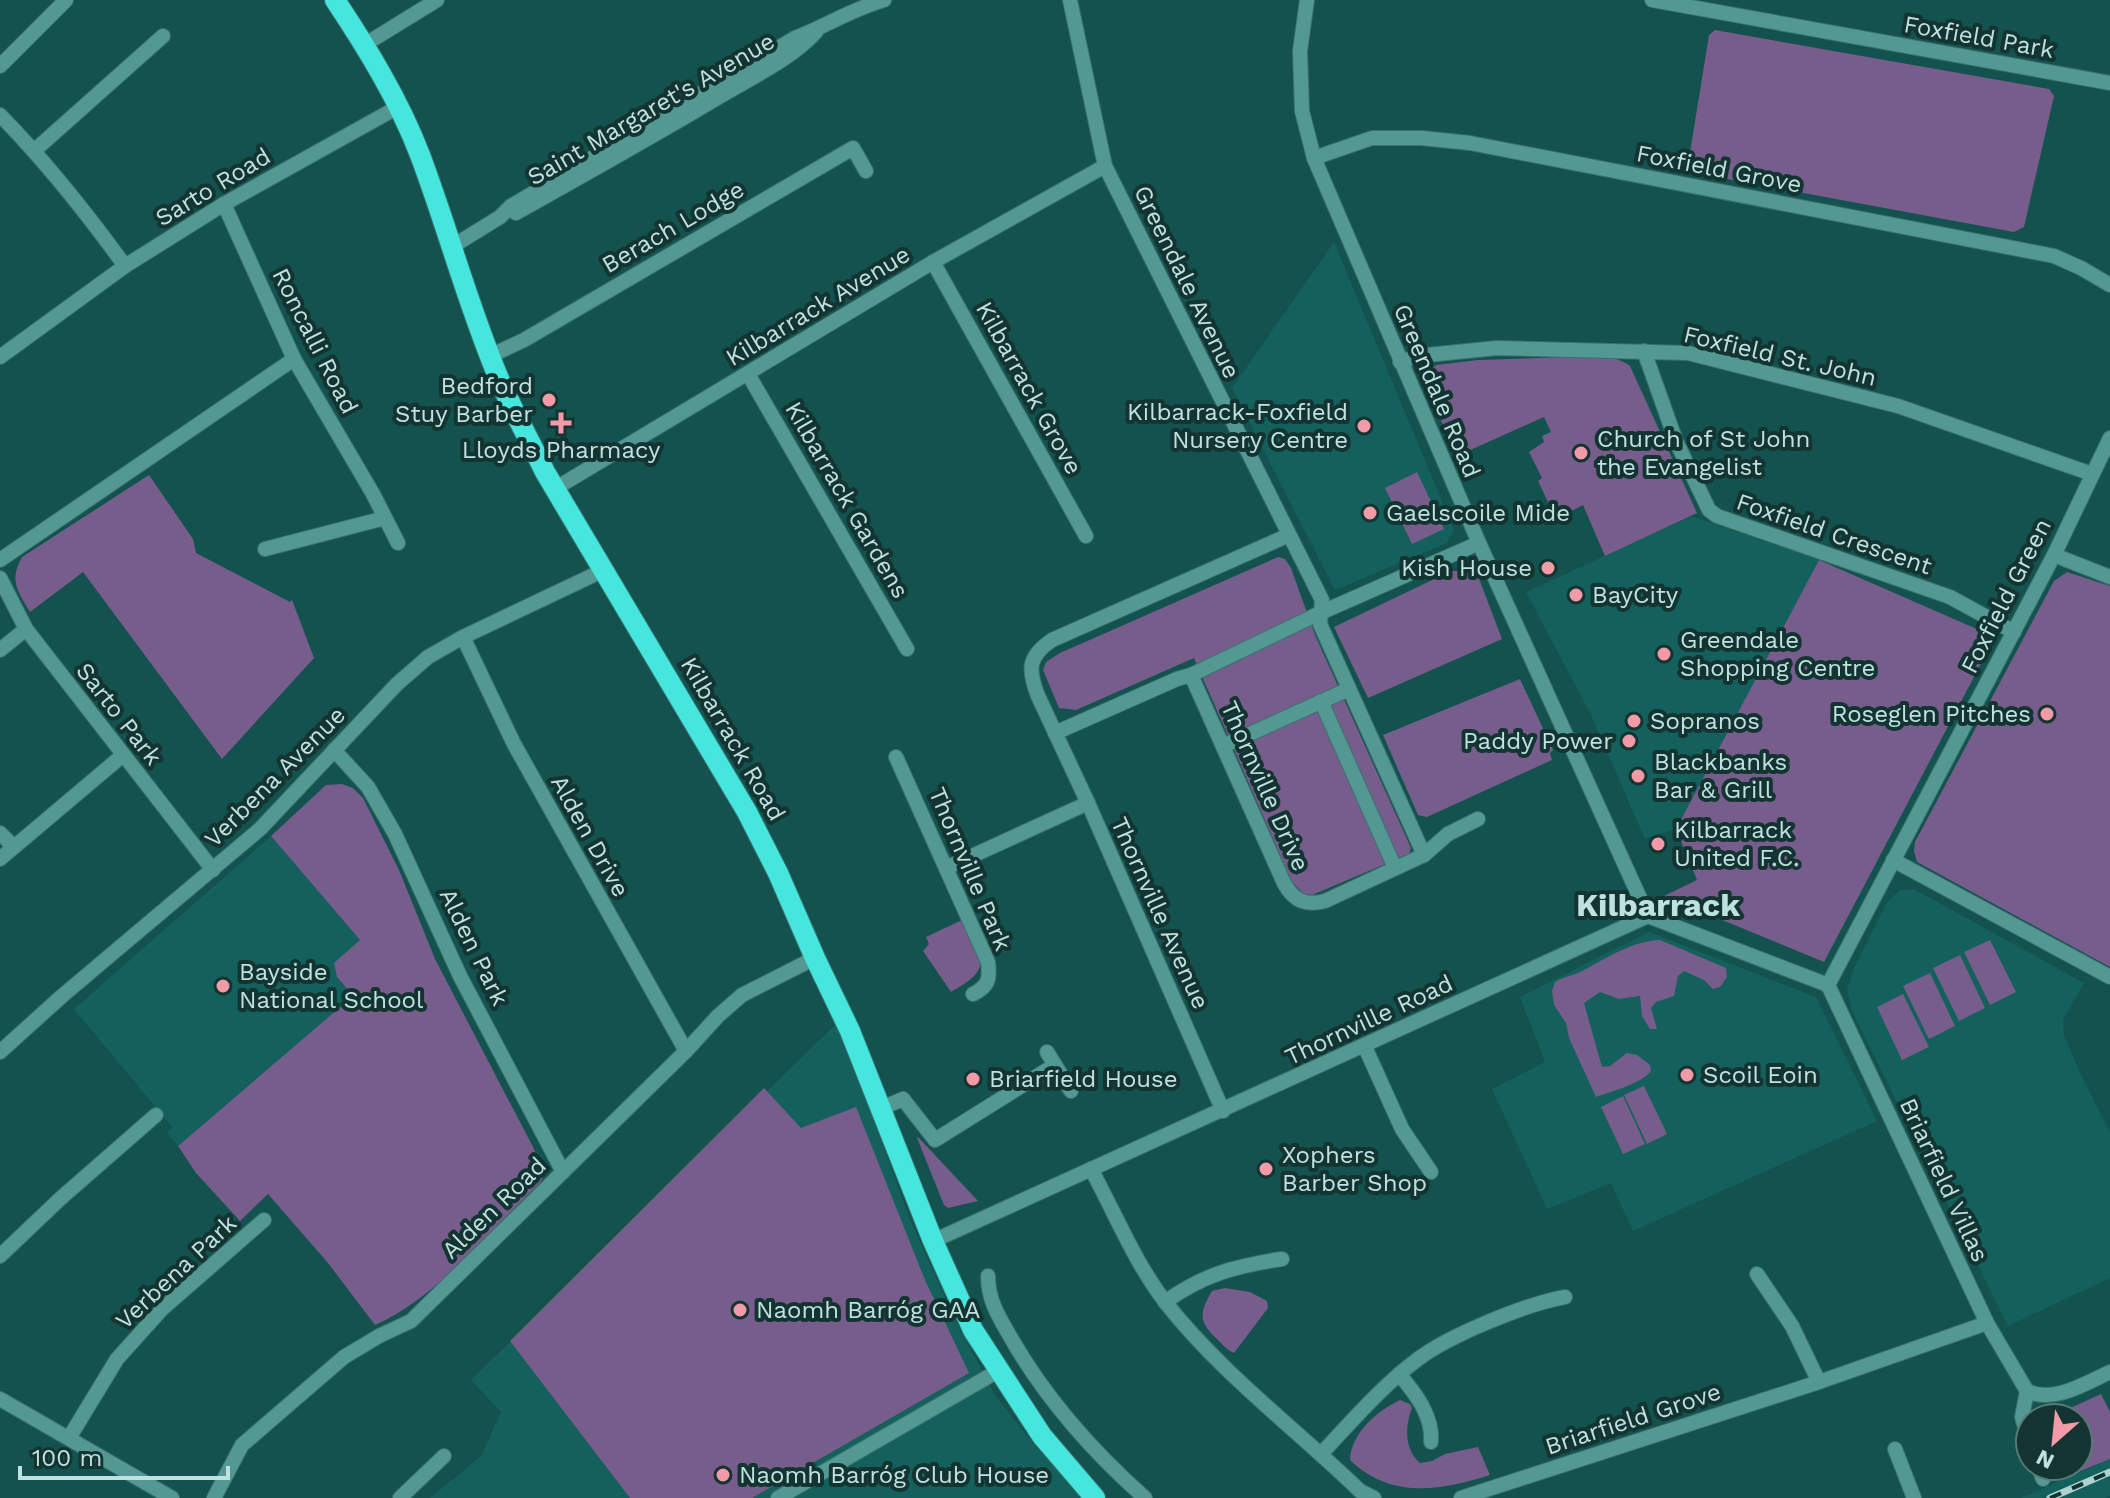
<svg xmlns="http://www.w3.org/2000/svg" width="2110" height="1498" font-family="'Work Sans',sans-serif">
<style>
.built{fill:#14605c}
.green{fill:#775d8b}
.lines{fill:none;stroke-linecap:round;stroke-linejoin:round}
.minor-casing{stroke:#39726e;stroke-width:16}
.major-casing{stroke:#39726e;stroke-width:22}
.minor{stroke:#549893;stroke-width:14}
.major{stroke:#44e6dd;stroke-width:20}
.rail-casing{stroke:#acd3d0;stroke-width:7}
.rail{stroke:#133431;stroke-width:4;stroke-dasharray:12;stroke-linecap:butt}
.poi-dot{fill:#f39aa8;stroke:#133431;stroke-width:3}
.labels{text-anchor:middle;stroke-width:8;stroke-linejoin:round;paint-order:stroke}
.street-label{font-size:24px;fill:#bee2df;stroke:#133431}
.poi-label{font-size:24px;fill:#bee2df;stroke:#133431;text-anchor:start}
.district-label{font-size:32px;font-weight:bold;fill:#bee2df;stroke:#133431}
</style>
<rect width="100%" height="100%" fill="#13524e"/>
<g class="built">
<path d="M1334 242 1454 530 1447 543 1335 590 1232 388Z"/>
<path d="M1692 516 1819 560 1676 829 1645 839 1591 715 1526 592Z"/>
<path d="M271 836 360 940 337 977 353 996 178 1146 167 1133 172 1127 74 1009Z"/>
<path d="M1914 889 2084 983 2063 1020 2064 1035 2081 1075 2110 1132V1278L2008 1326 1852 1011 1847 989 1854 968 1887 902 1900 890Z"/>
<path d="M1649 932 1816 997 1877 1121 1633 1231 1611 1183 1547 1209 1492 1089 1545 1062 1520 997Z"/>
<path d="M838 1022 909 1217 953 1316 995 1395 1036 1447 1082 1498H430L481 1456 501 1412 471 1380Z"/>
<path d="M2110 1459V1496L2105 1498H2021Z"/>
</g>
<g class="green">
<path d="M1715 30 2049 89 2054 96 2024 227 2014 232 1695 173 1688 165 1709 35Z"/>
<path d="M1568 357C1587 358 1614 353 1630 366L1697 513 1605 556 1583 505 1556 519 1538 481 1542 478 1529 452 1544 442 1542 436 1551 432 1544 417 1457 456 1426 387 1427 374 1436 365 1478 360Z"/>
<path d="M1417 472 1444 529 1412 544 1385 488Z"/>
<path d="M149 475 193 539 196 553 290 602 292 600 314 658 222 759 83 572 30 612C17 590 9 581 22 557Z"/>
<path d="M1278 557 1285 559 1291 568 1315 635 1411 848 1409 854 1312 895 1304 894 1292 882 1194 658 1076 710 1059 708 1043 670 1046 662 1060 653Z"/>
<path d="M1819 560 1995 637 1824 962 1664 896 1697 880 1676 829Z"/>
<path d="M1451 571H1464L1478 576 1502 639 1368 698 1334 627Z"/>
<path d="M2067 572 2110 586V967L1917 862 1914 851 1915 842 2054 581Z"/>
<path d="M1520 679 1553 750 1550 753 1552 760 1427 817 1418 815 1383 735Z"/>
<path d="M342 784 353 788 363 798 399 870 435 959 533 1147 545 1174 540 1183C491 1229 436 1299 375 1325L328 1263 268 1194 240 1221 196 1173 178 1146 353 996 337 977 334 963 360 940 271 836 326 785Z"/>
<path d="M962 920 981 958C981 977 965 983 951 992L923 951 929 944 926 937Z"/>
<path d="M1660 940 1726 968 1727 977 1720 987 1713 989 1704 980 1684 971 1678 976 1674 996 1656 1002 1651 1008 1657 1029H1650L1642 1016 1640 996 1619 999 1600 992 1584 1003 1602 1067 1610 1066 1627 1053 1637 1055 1650 1065 1651 1071C1641 1084 1612 1091 1596 1097L1569 1038 1566 1023 1554 1005 1552 991 1555 982C1565 976 1575 975 1584 970 1608 957 1633 941 1660 940Z"/>
<path d="M1990 940 2016 992 1990 1005 1964 952Z"/>
<path d="M1960 955 1985 1008 1959 1021 1933 968Z"/>
<path d="M1930 973 1955 1026 1929 1039 1903 986Z"/>
<path d="M1903 994 1929 1047 1902 1060 1877 1007Z"/>
<path d="M1644 1086 1667 1134 1647 1144 1624 1095Z"/>
<path d="M764 1088 801 1128 856 1107 925 1280 969 1373 752 1498H630L510 1341Z"/>
<path d="M1623 1096 1645 1144 1623 1154 1601 1107Z"/>
<path d="M918 1137 978 1201 948 1208 944 1205 917 1138Z"/>
<path d="M1225 1288 1250 1292 1267 1301 1268 1308 1234 1353C1227 1350 1224 1346 1219 1341 1199 1322 1198 1315 1212 1291Z"/>
<path d="M2101 1394 2110 1412V1459L2056 1481 2050 1466H2078V1418H2031L2029 1415 2064 1411Z"/>
<path d="M1400 1400 1410 1404 1412 1408C1405 1426 1404 1449 1420 1463L1432 1461 1445 1454 1478 1447 1490 1475C1438 1492 1389 1498 1350 1460 1351 1433 1377 1411 1400 1400Z"/>
</g>
<g class="lines">
<g class="minor-casing">
<g id="minor">
<path d="M1070 0 1105 166 1322 600 1320 624 1424 855"/>
<path d="M1307 0 1300 51 1302 111 1314 158 1479 543 1648 916"/>
<path d="M1652 0 2110 83"/>
<path d="M364 45 437 0"/>
<path d="M0 66 66 0"/>
<path d="M0 115C46 162 86 212 125 266"/>
<path d="M35 150 163 36"/>
<path d="M1314 158 1372 138H1421L1470 143 2054 256 2081 268 2110 285"/>
<path d="M224 204 294 359 373 494 398 543"/>
<path d="M516 213C584 175 652 137 719 97 752 77 790 60 816 32"/>
<path d="M453 246 500 217 511 206 795 38C826 26 852 9 884 0"/>
<path d="M933 262 1086 536"/>
<path d="M1644 351 1676 441 1709 510 1717 516 1950 597 2014 632"/>
<path d="M490 356 524 340 853 148 866 171"/>
<path d="M0 357 125 266 224 204 398 107"/>
<path d="M1400 362 1417 356 1497 348 1688 353 1898 406 2092 474"/>
<path d="M748 374 907 649"/>
<path d="M556 488 933 262 1105 166"/>
<path d="M265 549 385 518"/>
<path d="M2054 555 2110 577"/>
<path d="M0 560 294 359"/>
<path d="M0 578 26 629 213 870"/>
<path d="M463 637 514 744 686 1051"/>
<path d="M0 650 26 629"/>
<path d="M1191 675 1284 883C1294 901 1305 906 1325 901L1424 855 1448 834 1478 819"/>
<path d="M1321 701 1395 868"/>
<path d="M1055 733 1177 679 1191 675 1320 613 1479 543"/>
<path d="M1223 746 1349 689"/>
<path d="M334 750 368 787 395 834 460 976 563 1172"/>
<path d="M896 757 988 962C990 979 989 986 973 994"/>
<path d="M0 833 13 846"/>
<path d="M0 859 123 755"/>
<path d="M1893 860 2110 977"/>
<path d="M948 867 1088 803"/>
<path d="M1828 985 2054 555 2110 438"/>
<path d="M1828 985 1987 1323 2027 1391"/>
<path d="M1365 1047 1402 1129 1431 1172"/>
<path d="M0 1052 62 996 260 829 397 684 428 657 463 637 604 570"/>
<path d="M1047 1052 1071 1091"/>
<path d="M882 1108 903 1099 935 1140 1055 1065"/>
<path d="M1223 1111 1088 803 1038 696C1028 670 1027 657 1052 640L1289 535"/>
<path d="M1091 1169C1115 1213 1135 1263 1166 1303 1221 1373 1296 1429 1360 1491L1374 1498"/>
<path d="M933 1241 1648 916 1828 985"/>
<path d="M0 1256 61 1198 156 1115"/>
<path d="M1757 1274 1792 1326 1819 1382"/>
<path d="M988 1276C988 1301 999 1317 1011 1338 1046 1399 1092 1451 1145 1498"/>
<path d="M1165 1302C1204 1274 1236 1266 1282 1259"/>
<path d="M1399 1374C1416 1394 1433 1416 1431 1442"/>
<path d="M2027 1391C2053 1404 2086 1383 2110 1372"/>
<path d="M2027 1391 2022 1417 2030 1444"/>
<path d="M0 1399 172 1498"/>
<path d="M69 1438 117 1359 162 1309 264 1220"/>
<path d="M1895 1449 1914 1498"/>
<path d="M1321 1454C1352 1421 1382 1386 1418 1359 1450 1335 1526 1304 1565 1297"/>
<path d="M2038 1466 2043 1479"/>
<path d="M214 1498 242 1445 344 1357 379 1336 411 1321 686 1051 718 1016 742 995 815 958"/>
<path d="M400 1498 444 1456"/>
<path d="M778 1498 998 1371"/>
<path d="M1461 1498 1819 1382 1987 1323"/>
</g>
</g>
<g class="major-casing">
<path id="major" d="M335 0C367 48 399 100 420 155 448 229 468 306 499 379 513 411 530 441 545 472L747 812 778 873 815 958 850 1031 933 1241 973 1330 1042 1436 1095 1498"/>
</g>
<use href="#minor" class="minor"/>
<use href="#major" class="major"/>
<g class="rail-casing">
<path id="rail" d="M2050 1498 2110 1472"/>
</g>
<use href="#rail" class="rail"/>
</g>
<g class="poi-dot">
<circle cx="549" cy="400" r="8"/>
<path d="M557 411h8v8h8v8h-8v8h-8v-8h-8v-8h8z"/>
<circle cx="1364" cy="426" r="8"/>
<circle cx="1581" cy="453" r="8"/>
<circle cx="1370" cy="513" r="8"/>
<circle cx="1548" cy="568" r="8"/>
<circle cx="1576" cy="595" r="8"/>
<circle cx="1664" cy="654" r="8"/>
<circle cx="2047" cy="714" r="8"/>
<circle cx="1634" cy="721" r="8"/>
<circle cx="1629" cy="741" r="8"/>
<circle cx="1638" cy="776" r="8"/>
<circle cx="1658" cy="844" r="8"/>
<circle cx="223" cy="986" r="8"/>
<circle cx="1687" cy="1075" r="8"/>
<circle cx="973" cy="1079" r="8"/>
<circle cx="1266" cy="1169" r="8"/>
<circle cx="740" cy="1310" r="8"/>
<circle cx="723" cy="1475" r="8"/>
</g>
<g class="labels">
<g class="street-label">
<text transform="translate(1979 37) rotate(10)" y="8">Foxfield Park</text>
<text transform="translate(651 109) rotate(-30)" y="8">Saint Margaret's Avenue</text>
<text transform="translate(1719 169) rotate(11)" y="8">Foxfield Grove</text>
<text transform="translate(213 187) rotate(-31)" y="8">Sarto Road</text>
<text transform="translate(673 227) rotate(-30)" y="8">Berach Lodge</text>
<text transform="translate(1187 282) rotate(64)" y="8">Greendale Avenue</text>
<text transform="translate(818 306) rotate(-31)" y="8">Kilbarrack Avenue</text>
<text transform="translate(315 341) rotate(63)" y="8">Roncalli Road</text>
<text transform="translate(1780 356) rotate(13)" y="8">Foxfield St. John</text>
<text transform="translate(1029 388) rotate(61)" y="8">Kilbarrack Grove</text>
<text transform="translate(1437 391) rotate(67)" y="8">Greendale Road</text>
<text transform="translate(847 500) rotate(60)" y="8">Kilbarrack Gardens</text>
<text transform="translate(1834 534) rotate(19)" y="8">Foxfield Crescent</text>
<text transform="translate(2006 596) rotate(-63)" y="8">Foxfield Green</text>
<text transform="translate(119 714) rotate(52)" y="8">Sarto Park</text>
<text transform="translate(733 739) rotate(60)" y="8">Kilbarrack Road</text>
<text transform="translate(275 777) rotate(-45)" y="8">Verbena Avenue</text>
<text transform="translate(1265 786) rotate(66)" y="8">Thornville Drive</text>
<text transform="translate(590 836) rotate(61)" y="8">Alden Drive</text>
<text transform="translate(970 869) rotate(67)" y="8">Thornville Park</text>
<text transform="translate(1160 913) rotate(66)" y="8">Thornville Avenue</text>
<text transform="translate(474 947) rotate(64)" y="8">Alden Park</text>
<text transform="translate(1369 1020) rotate(-25)" y="8">Thornville Road</text>
<text transform="translate(1944 1180) rotate(65)" y="8">Briarfield Villas</text>
<text transform="translate(494 1208) rotate(-44)" y="8">Alden Road</text>
<text transform="translate(176 1272) rotate(-43)" y="8">Verbena Park</text>
<text transform="translate(1633 1419) rotate(-18)" y="8">Briarfield Grove</text>
</g>
<g class="poi-label">
<text x="533" y="394" text-anchor="end">Bedford<tspan x="533" dy="28">Stuy Barber</tspan></text>
<text x="1348" y="420" text-anchor="end">Kilbarrack-Foxfield<tspan x="1348" dy="28">Nursery Centre</tspan></text>
<text x="1597" y="447">Church of St John<tspan x="1597" dy="28">the Evangelist</tspan></text>
<text x="561" y="458" text-anchor="middle">Lloyds Pharmacy</text>
<text x="1386" y="521">Gaelscoile Mide</text>
<text x="1532" y="576" text-anchor="end">Kish House</text>
<text x="1592" y="603">BayCity</text>
<text x="1680" y="648">Greendale<tspan x="1680" dy="28">Shopping Centre</tspan></text>
<text x="2031" y="722" text-anchor="end">Roseglen Pitches</text>
<text x="1650" y="729">Sopranos</text>
<text x="1613" y="749" text-anchor="end">Paddy Power</text>
<text x="1654" y="770">Blackbanks<tspan x="1654" dy="28">Bar &amp; Grill</tspan></text>
<text x="1674" y="838">Kilbarrack<tspan x="1674" dy="28">United F.C.</tspan></text>
<text x="239" y="980">Bayside<tspan x="239" dy="28">National School</tspan></text>
<text x="1703" y="1083">Scoil Eoin</text>
<text x="989" y="1087">Briarfield House</text>
<text x="1282" y="1163">Xophers<tspan x="1282" dy="28">Barber Shop</tspan></text>
<text x="756" y="1318">Naomh Barróg GAA</text>
<text x="739" y="1483">Naomh Barróg Club House</text>
</g>
<g class="district-label">
<text x="1658" y="916">Kilbarrack</text>
</g>
</g>
<g transform="translate(2054 1442) rotate(207)"><circle r="38" fill="#133431" stroke="#577a77" stroke-width="2"/>
<path d="M0-6L14 30L0 20L-14 30Z" fill="#f39aa8"/>
<text y="-12" font-size="22" font-weight="bold" text-anchor="middle" fill="#bee2df">N</text>
</g>
<path d="M20 1466v12h208v-12" fill="none" stroke="#bee2df" stroke-width="4"/>
<text x="32" y="1466" font-size="24" fill="#bee2df" stroke="#133431" stroke-width="6" paint-order="stroke">100 m</text>
</svg>
